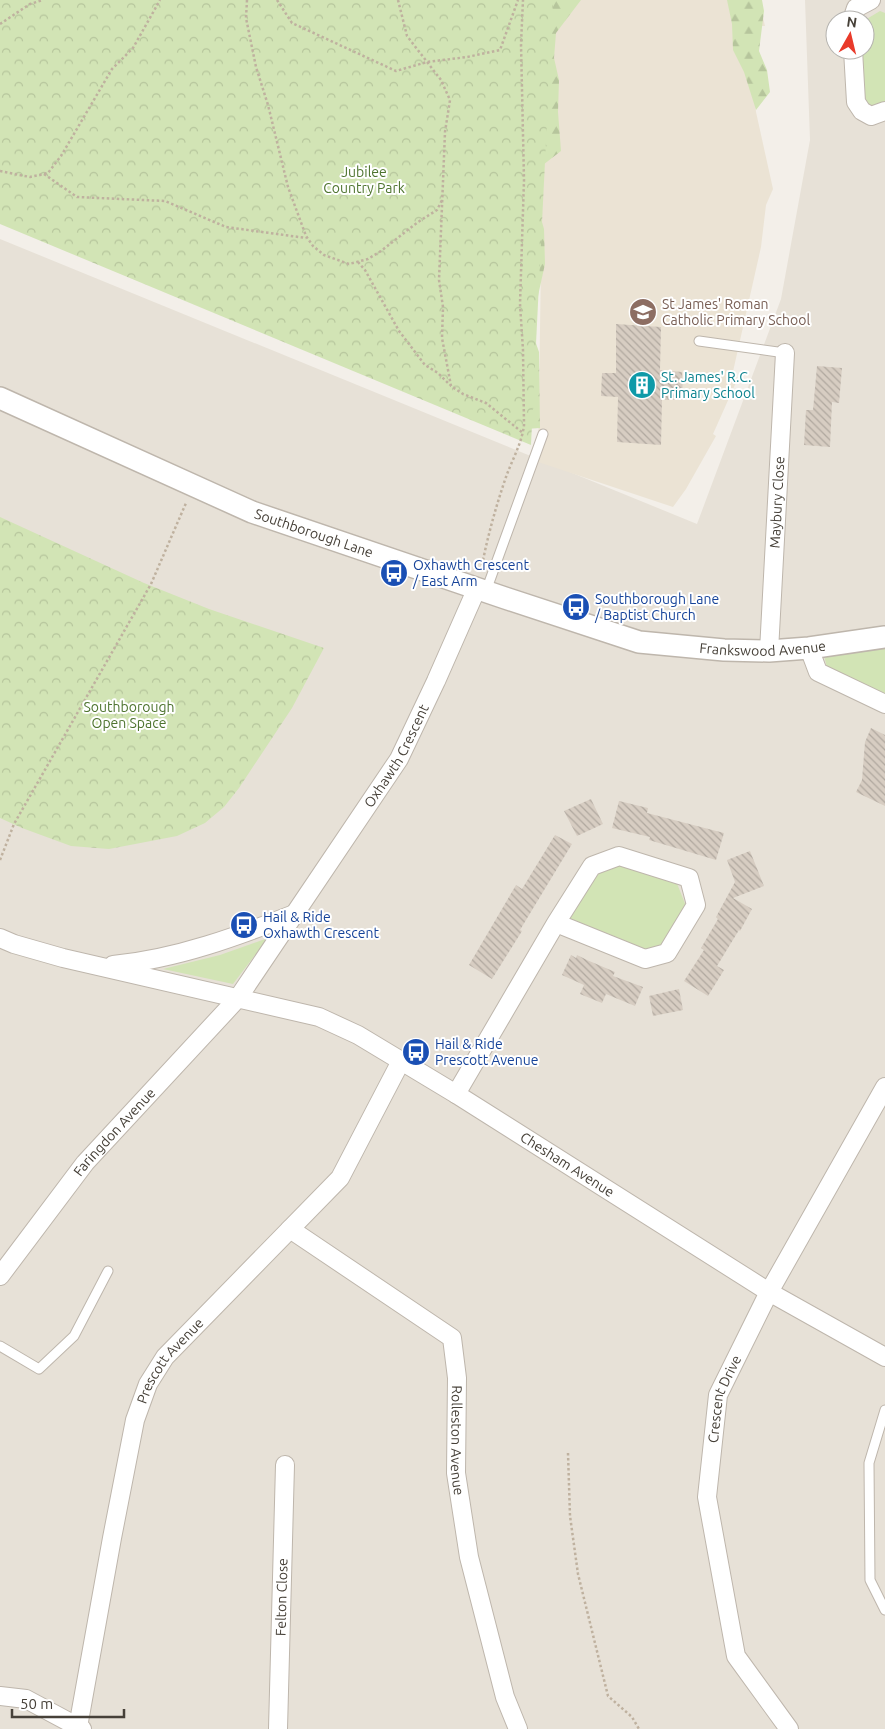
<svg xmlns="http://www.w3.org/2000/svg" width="885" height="1729" font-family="Ubuntu,sans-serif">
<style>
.residential{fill:#e7e1d7;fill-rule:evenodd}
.education{fill:#ebe3d4}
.green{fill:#d2e4b5}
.forest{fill:url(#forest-firs)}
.park{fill:url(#park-crowns)}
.building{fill:url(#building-back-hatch)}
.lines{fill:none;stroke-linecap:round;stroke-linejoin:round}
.service-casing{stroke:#beb6ac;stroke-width:11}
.minor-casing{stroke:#beb6ac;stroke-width:20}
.tertiary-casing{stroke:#beb6ac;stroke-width:24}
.path{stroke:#bfb19f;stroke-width:2.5;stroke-dasharray:2.5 2.5;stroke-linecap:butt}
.service{stroke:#fff;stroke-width:9}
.minor{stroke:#fff;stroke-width:18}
.tertiary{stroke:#fff;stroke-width:21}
.labels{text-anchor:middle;stroke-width:4;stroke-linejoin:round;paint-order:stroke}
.park-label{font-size:14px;fill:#4e742f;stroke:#fff}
.education-label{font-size:14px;fill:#785e54;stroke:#fff;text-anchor:start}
.culture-label{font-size:14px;fill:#0d838f;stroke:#fff;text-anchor:start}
.street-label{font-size:14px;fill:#464038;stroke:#fff}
.transit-label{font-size:14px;fill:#164399;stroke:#fff;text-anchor:start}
</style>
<defs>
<pattern id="forest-firs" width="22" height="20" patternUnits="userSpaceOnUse" patternTransform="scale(1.25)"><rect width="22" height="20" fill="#d2e4b5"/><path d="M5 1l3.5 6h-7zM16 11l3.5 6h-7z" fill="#b6c59c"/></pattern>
<pattern id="park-crowns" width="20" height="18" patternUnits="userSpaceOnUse" patternTransform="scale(1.25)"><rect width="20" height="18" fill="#d2e4b5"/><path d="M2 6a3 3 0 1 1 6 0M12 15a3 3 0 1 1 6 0" fill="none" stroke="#b6c59c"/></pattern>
<pattern id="building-back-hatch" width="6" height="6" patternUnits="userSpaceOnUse" patternTransform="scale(1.25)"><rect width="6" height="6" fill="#d7cdc2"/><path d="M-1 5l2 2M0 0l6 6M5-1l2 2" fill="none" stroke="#b0a89f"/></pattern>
</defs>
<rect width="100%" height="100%" fill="#f3efe9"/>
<path class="residential" d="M805 0H885V1729H0V239L697 524 781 299 810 140ZM835 20H865V50H835Z"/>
<path class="education" d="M545 0H759L765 26H754L753 77 756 112 773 189 766 205 761 247 732 376 738 378 713 434 716 436 686 489 673 507 538 462Z"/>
<g class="green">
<path d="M880 11 885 13V103L872 108 862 102 859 50H865V20Z"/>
<path d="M885 645V697L827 668 824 655Z"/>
<path d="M620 864 676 881 686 906 661 949 642 952 569 920 597 873Z"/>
<path d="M268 938 233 984 163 969 220 955Z"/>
</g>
<g class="forest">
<path d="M525 0H581L556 33 554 58 559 80 558 112 561 151 539 168 540 215 544 229 545 264 534 314 532 332 539 352 540 428 526 429Z"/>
<path d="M727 0H762L764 11 759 51 767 70 770 92 756 110 744 72 733 50 732 24Z"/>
</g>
<g class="park">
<path d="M0 0H553L531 445 0 224Z"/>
<path d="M0 517 144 583 209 609 324 648 292 708 239 788 224 807 205 823 177 836 109 849 71 846 22 828 0 818Z"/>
</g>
<g class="building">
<path d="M616 324 661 327 660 370 682 372 683 400H662L661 445 617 442 618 397 601 396 602 373H616Z"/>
<path d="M817 366 842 368 839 403 832 402 830 447 804 445 806 410H813Z"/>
<path d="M871 728 885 735V806L856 792 862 780 865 742Z"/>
<path d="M591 799 603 824 577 836 564 811Z"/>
<path d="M619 801 648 808 647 813 724 833 716 860 649 840 650 837 612 828Z"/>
<path d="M555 835 572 844 520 930 522 931 492 979 469 965 516 885 522 889Z"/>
<path d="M750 851 764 886 733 898 752 909 740 931 739 930 717 966 724 970 708 996 684 981 704 950 701 948 718 919 716 917 735 882 727 860Z"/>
<path d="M571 955 576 958 577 955 587 960 615 972 613 976 643 987 635 1006 606 994 602 1003 580 994 584 985 562 975Z"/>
<path d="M679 989 683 1010 653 1016 649 996Z"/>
</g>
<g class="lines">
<g class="service-casing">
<g id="service">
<path d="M699 341 785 353"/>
<path d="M486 591 543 434"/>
<path d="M0 1346 39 1369 74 1336 108 1271"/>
<path d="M885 1410 869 1463 870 1580 885 1610"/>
</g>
</g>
<g class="minor-casing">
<g id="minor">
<path d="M852 20 856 8 871 0"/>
<path d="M853 50 856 102 862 111 871 116 885 111"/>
<path d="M809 648 818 672 885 704"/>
<path id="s1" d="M769 651 785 353"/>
<path id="s2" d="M0 938 14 944 63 958 319 1017 358 1035 456 1094 769 1292 885 1357"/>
<path d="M113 965C177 959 238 936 297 913"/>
<path d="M456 1094 556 923 592 866 619 856 689 878 696 905 667 953 645 959 556 923"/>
<path id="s3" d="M290 1229 452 1338 457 1378 456 1473 469 1557 505 1697 518 1729"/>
<path id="s4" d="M0 1276 85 1163 238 998 399 759 436 681 477 588"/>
<path d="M0 1696 26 1699 82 1729"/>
<path id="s5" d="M78 1727 112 1538 135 1420 148 1384 165 1357 340 1178 401 1061"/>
<path id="s6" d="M278 1729 285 1465"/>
<path id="s7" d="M789 1729 736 1656 707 1497 718 1395 769 1292 885 1087"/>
</g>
</g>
<g class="tertiary-casing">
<g id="tertiary">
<path id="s8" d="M0 398 252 512 505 598 639 642 724 650 769 651 809 648 885 637"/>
</g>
</g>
<g class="path">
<path d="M247 0 246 18 256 67 268 105 288 187 306 236 313 246 324 255 349 264 368 259 381 251 418 222 437 210 442 200"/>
<path d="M277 0 292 23 396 71 427 62 467 57 500 50 518 0"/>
<path d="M398 0 407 36 441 80 450 100 445 132 439 280 443 307 442 338 451 386 463 394 486 403 523 433"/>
<path d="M0 24 30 4 43 0"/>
<path d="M0 171 30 177 48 173 61 156 112 69 133 48 160 0"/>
<path d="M44 174 77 197 165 201 226 227 306 238"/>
<path d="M358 262 365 270 399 331 425 365 438 373 450 385"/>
<path d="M482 565C488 535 496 506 506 477 512 460 522 443 524 425L523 350 520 304 524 180 521 44 523 0"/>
<path d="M0 860 14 824 151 584 186 503"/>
<path d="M568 1453 570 1516 578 1574 608 1696 632 1717 639 1729"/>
</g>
<use href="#service" class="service"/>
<use href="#minor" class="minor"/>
<use href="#tertiary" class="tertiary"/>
</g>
<defs>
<g id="school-disc" transform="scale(1.4375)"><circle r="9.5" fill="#8d6e63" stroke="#fff"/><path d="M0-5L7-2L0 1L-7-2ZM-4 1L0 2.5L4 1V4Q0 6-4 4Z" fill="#fff"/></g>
<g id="building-disc" transform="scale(1.4375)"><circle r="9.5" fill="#0f9aa8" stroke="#fff"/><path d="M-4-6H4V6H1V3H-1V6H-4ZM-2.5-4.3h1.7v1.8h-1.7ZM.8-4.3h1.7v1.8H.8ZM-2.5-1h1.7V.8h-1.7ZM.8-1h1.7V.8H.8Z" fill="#fff"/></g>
<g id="bus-disc" transform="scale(1.4375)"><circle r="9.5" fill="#1a4fb4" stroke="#fff"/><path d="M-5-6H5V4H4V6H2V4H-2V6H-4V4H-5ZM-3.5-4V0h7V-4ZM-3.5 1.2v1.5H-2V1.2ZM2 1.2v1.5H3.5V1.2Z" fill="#fff"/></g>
</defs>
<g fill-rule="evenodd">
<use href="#school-disc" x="643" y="312"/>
<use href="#building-disc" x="642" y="385"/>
<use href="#bus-disc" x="394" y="573"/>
<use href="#bus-disc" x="576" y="607"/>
<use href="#bus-disc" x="244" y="925"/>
<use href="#bus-disc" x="416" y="1052"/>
</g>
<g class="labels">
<g class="park-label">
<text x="364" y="177">Jubilee<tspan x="364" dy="16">Country Park</tspan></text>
<text x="129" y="712">Southborough<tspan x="129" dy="16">Open Space</tspan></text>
</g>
<g class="education-label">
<text x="662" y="309">St James' Roman<tspan x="662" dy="16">Catholic Primary School</tspan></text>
</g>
<g class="culture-label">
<text x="661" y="382">St. James' R.C.<tspan x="661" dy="16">Primary School</tspan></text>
</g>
<g class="street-label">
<text dy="5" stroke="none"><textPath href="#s1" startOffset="149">Maybury Close</textPath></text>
<text dy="5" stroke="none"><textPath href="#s8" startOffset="342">Southborough Lane</textPath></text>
<text dy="5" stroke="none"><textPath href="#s8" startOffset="809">Frankswood Avenue</textPath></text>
<text dy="5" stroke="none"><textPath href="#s4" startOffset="656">Oxhawth Crescent</textPath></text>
<text dy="5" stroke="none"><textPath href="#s4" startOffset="184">Faringdon Avenue</textPath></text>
<text dy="5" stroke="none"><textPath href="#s2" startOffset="618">Chesham Avenue</textPath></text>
<text dy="5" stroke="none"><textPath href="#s5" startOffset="382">Prescott Avenue</textPath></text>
<text dy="5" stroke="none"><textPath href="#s7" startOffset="352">Crescent Drive</textPath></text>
<text dy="5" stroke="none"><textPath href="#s3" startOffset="298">Rolleston Avenue</textPath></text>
<text dy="5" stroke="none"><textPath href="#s6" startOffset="132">Felton Close</textPath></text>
</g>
<g class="transit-label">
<text x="413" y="570">Oxhawth Crescent<tspan x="413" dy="16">/ East Arm</tspan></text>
<text x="595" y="604">Southborough Lane<tspan x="595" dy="16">/ Baptist Church</tspan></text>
<text x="263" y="922">Hail &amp; Ride<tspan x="263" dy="16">Oxhawth Crescent</tspan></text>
<text x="435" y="1049">Hail &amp; Ride<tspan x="435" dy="16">Prescott Avenue</tspan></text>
</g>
</g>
<g transform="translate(850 35) rotate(8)"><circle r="24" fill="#ffffff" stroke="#b5b3af"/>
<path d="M0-4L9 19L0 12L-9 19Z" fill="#e93a2a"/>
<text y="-8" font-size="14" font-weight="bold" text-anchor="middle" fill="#464038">N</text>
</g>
<path d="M12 1709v8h112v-8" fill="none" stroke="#464038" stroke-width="2.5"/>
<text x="20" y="1709" font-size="15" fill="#464038" stroke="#ffffff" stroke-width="4" paint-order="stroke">50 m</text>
</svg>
